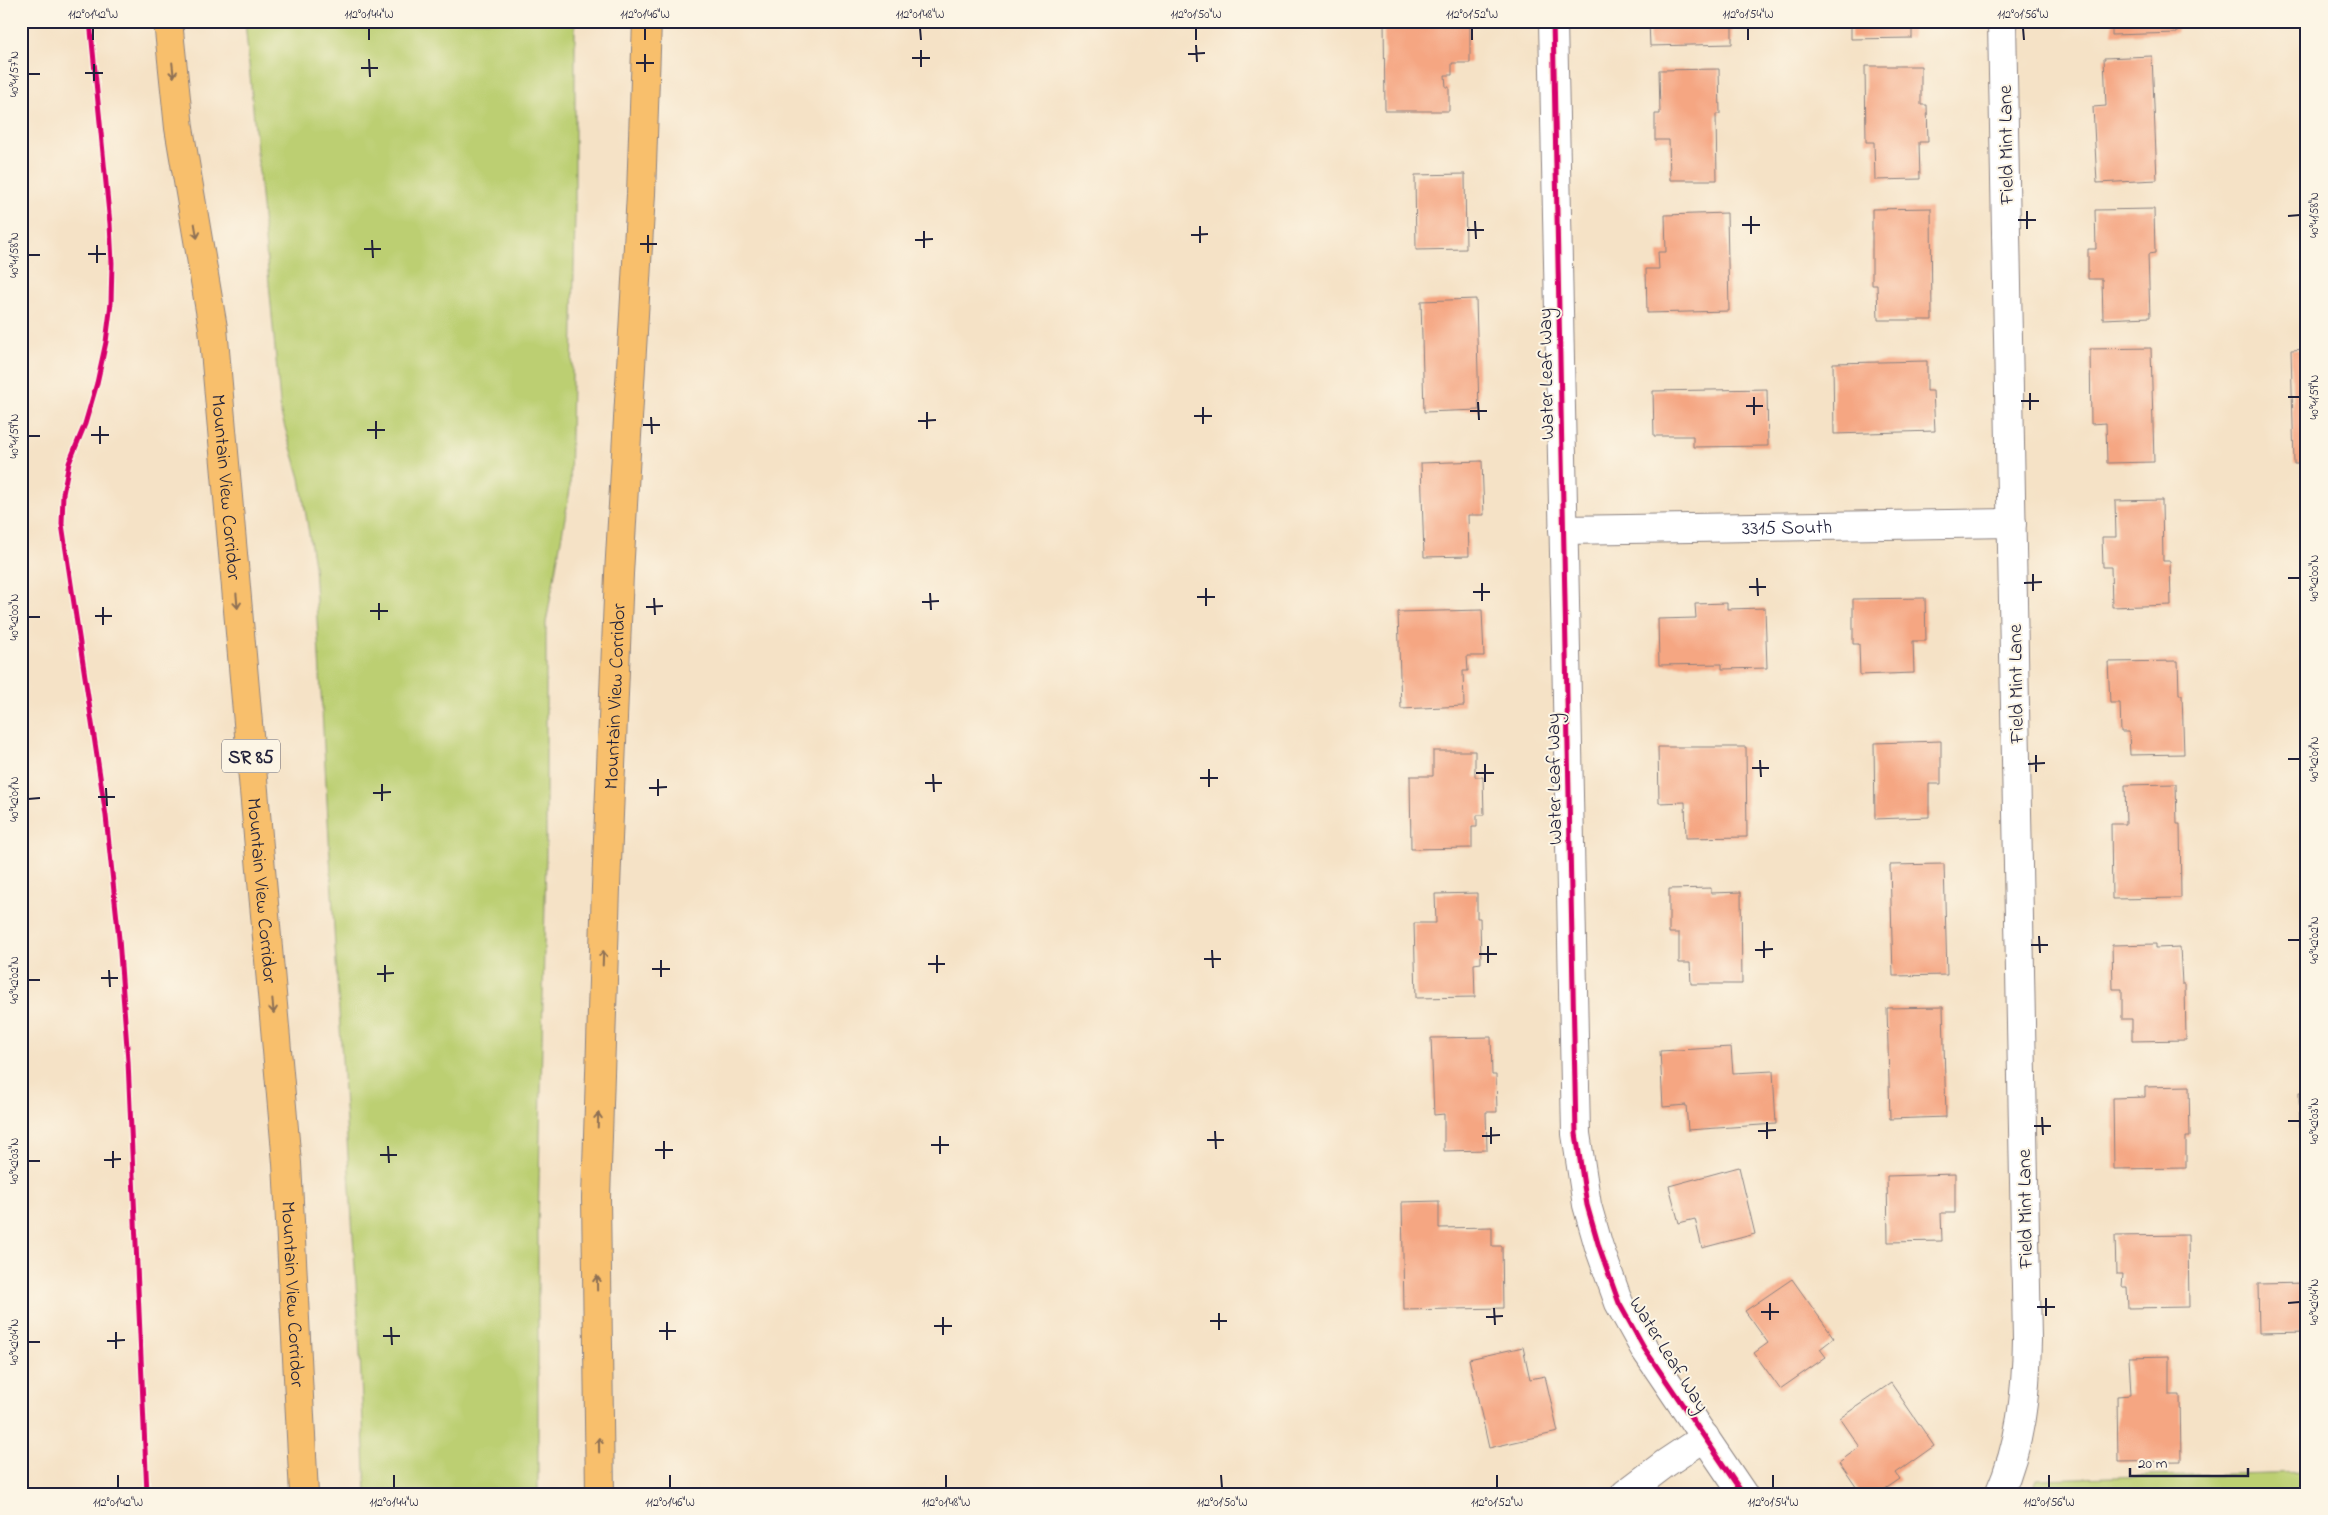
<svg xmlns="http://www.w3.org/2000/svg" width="2328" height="1515" font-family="'Indie Flower',sans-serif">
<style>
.green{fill:#bccf72;stroke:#6f7856}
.building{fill:#f5a682}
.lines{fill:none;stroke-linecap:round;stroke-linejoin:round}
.minor-casing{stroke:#8c8280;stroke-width:30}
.trunk-casing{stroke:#8c8280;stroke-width:30}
.minor{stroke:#fff;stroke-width:28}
.trunk{stroke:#f8bf6c;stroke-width:28}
.cycleway-casing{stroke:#fcf5e5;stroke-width:8}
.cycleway{stroke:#d6006c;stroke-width:5}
.oneway{stroke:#8d7054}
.ticks{fill:none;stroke:#22223b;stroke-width:2}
.labels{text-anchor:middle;stroke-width:4;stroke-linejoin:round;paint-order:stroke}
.shield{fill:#fcf5e5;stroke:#63616e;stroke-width:1}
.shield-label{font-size:19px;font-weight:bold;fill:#22223b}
.street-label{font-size:20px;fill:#22223b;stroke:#fcf5e5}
.neatline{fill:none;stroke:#22223b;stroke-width:2}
.ticks-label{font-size:12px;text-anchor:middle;fill:#22223b}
</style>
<rect width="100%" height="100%" fill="#fcf5e5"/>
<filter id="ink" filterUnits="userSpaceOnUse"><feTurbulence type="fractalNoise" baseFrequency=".02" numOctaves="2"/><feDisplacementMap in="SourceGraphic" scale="10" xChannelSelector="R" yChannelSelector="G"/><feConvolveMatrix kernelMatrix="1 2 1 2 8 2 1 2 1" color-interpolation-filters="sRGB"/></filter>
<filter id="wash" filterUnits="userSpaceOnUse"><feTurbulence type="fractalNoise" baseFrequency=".0096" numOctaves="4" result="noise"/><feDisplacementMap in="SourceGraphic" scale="20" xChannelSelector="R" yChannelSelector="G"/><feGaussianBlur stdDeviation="1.12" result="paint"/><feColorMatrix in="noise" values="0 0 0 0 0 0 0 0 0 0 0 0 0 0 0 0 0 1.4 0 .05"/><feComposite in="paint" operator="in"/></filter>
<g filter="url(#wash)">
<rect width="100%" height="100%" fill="#f5e2c6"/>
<g class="green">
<path d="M245 21H575V213L570 490 546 623V855L538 1229V1494H366L359 1332 335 947 314 565 300 478 281 414Z"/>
<path d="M2307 1472V1494H2031L2037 1479Z"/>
</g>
<g id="blocks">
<g class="building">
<path d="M1384 21H1470V63H1452V75H1445L1446 87H1449V111H1385Z"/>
<path d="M1649 21H1732V44L1650 46Z"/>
<path d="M1851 21H1912V38L1851 39Z"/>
<path d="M2112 21H2176L2177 33 2112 35Z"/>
<path d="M2152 56 2157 180 2097 183 2093 107 2106 106 2104 58Z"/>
<path d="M1865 66H1921V105H1927L1928 142H1919L1920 179 1875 180 1874 142H1866Z"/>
<path d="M1719 69 1720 114H1716L1717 180H1670L1669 140H1655V114H1660L1659 70Z"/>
<path d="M1465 174 1466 249 1416 250 1415 175Z"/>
<path d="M1931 208 1932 320H1878L1877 285H1872V209Z"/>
<path d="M2154 209 2155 253 2148 254 2150 317 2103 319 2102 279H2088V249H2096L2095 210Z"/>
<path d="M1727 213 1729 311 1647 313 1646 269H1659L1658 252H1666L1665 215Z"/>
<path d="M1476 299 1479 410 1424 412 1421 301Z"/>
<path d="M2151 348 2154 462 2107 463 2106 423 2091 424 2090 349Z"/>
<path d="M2307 349V464H2294L2291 350Z"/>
<path d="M1927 361V391H1933L1935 431 1834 434 1833 363Z"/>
<path d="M1767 389 1768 446 1693 447V436H1654L1653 391Z"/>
<path d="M1482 461 1484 515H1468L1469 556 1424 557 1421 463Z"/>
<path d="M2162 500 2163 561H2170L2171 605 2112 607 2111 567H2103L2102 537H2116L2115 501Z"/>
<path d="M1925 598 1926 641H1913L1914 673 1860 675 1859 644H1853V599Z"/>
<path d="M1727 603V609L1765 608 1767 668 1722 669V664L1659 665 1658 619 1696 618 1695 604Z"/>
<path d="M1482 610 1484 656H1467L1468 671H1463L1464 706 1401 709 1398 612Z"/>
<path d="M2178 661 2179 695H2182L2184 754 2130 755 2129 732H2121L2120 703H2110L2108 662Z"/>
<path d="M1941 741V784H1929V817L1875 819 1874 743Z"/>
<path d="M1658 747H1746L1747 837 1686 838 1685 802 1659 803Z"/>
<path d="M1433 751H1475V777H1483L1484 815H1477V827H1472V848L1411 849 1410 776H1433Z"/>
<path d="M2176 784 2177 824H2180L2181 898 2112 899 2111 824H2126L2125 785Z"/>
<path d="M1944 864 1947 975 1893 976 1890 865Z"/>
<path d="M1711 888V893L1741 892 1742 984H1691L1690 963H1679V933H1669V889Z"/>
<path d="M1477 893V918H1480L1481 963 1474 964 1475 997 1416 998 1414 923H1436L1435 894Z"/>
<path d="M2156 944V948L2180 947 2182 984H2185L2186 1040 2132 1041V1019H2122V989H2113L2112 945Z"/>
<path d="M1943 1007 1946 1117 1890 1119 1887 1008Z"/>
<path d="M1491 1037 1492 1075H1496L1497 1112H1486L1487 1150 1444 1151V1114L1434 1115 1431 1038Z"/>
<path d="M1731 1047 1733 1073 1773 1071 1776 1124 1688 1130 1686 1105 1663 1107 1660 1051Z"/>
<path d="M2189 1086 2190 1137H2186V1168L2114 1169 2113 1098 2145 1097V1087Z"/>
<path d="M2299 1093H2307V1137H2300Z"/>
<path d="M1739 1167 1755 1234 1702 1248 1695 1219 1679 1223 1669 1186Z"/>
<path d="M1955 1174V1213H1941L1942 1241 1888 1242 1887 1176Z"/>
<path d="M1439 1201V1228L1492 1227V1246H1502L1503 1308 1404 1310 1402 1202Z"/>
<path d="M2188 1235 2189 1307 2128 1308 2127 1287H2122L2123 1274H2116L2115 1236Z"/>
<path d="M1792 1279 1834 1338 1820 1349 1826 1357 1780 1389 1754 1353 1768 1343 1745 1311Z"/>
<path d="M2307 1283V1332L2259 1333 2258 1284Z"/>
<path d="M1523 1347 1530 1379 1545 1376 1558 1432 1489 1448 1469 1359Z"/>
<path d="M2169 1356V1395H2180L2181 1461 2118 1462 2117 1396 2131 1395 2129 1357Z"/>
<path d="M1891 1383 1934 1446 1896 1473 1900 1479 1878 1494H1861L1839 1462 1860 1447 1840 1418Z"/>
</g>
</g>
</g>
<g filter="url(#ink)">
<use href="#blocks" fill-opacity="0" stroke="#8c8280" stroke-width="1"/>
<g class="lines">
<g class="minor-casing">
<g id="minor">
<path d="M1553 21 1576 1134 1587 1205 1599 1247 1619 1303 1644 1348 1743 1494"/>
<path id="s1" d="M1563 530 2012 523"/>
<path d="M1625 1494 1666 1463 1705 1437"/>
<path d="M1999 1494C2021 1444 2026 1394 2027 1340L2002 21"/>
</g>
</g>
<g class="trunk-casing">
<g id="trunk">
<path id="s2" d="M168 21 179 128 213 328 287 1163 304 1494"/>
<path id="s3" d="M600 1494 596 1198 606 887 619 574 641 194 647 21"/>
</g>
</g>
<use href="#minor" class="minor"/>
<use href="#trunk" class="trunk"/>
<g class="cycleway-casing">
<g id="cycleway">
<path d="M90 21 110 224 112 263 111 303 106 342 97 383 85 424 69 463 63 494 62 524 106 816 119 939 128 1061 147 1494"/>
<path d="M1553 21 1576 1134 1587 1205 1599 1247 1619 1303 1644 1348 1743 1494"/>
</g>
</g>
<use href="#cycleway" class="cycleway"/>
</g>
<defs><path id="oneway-shaft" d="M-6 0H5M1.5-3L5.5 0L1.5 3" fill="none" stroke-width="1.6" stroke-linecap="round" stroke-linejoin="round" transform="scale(1.25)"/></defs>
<g class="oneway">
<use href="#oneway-shaft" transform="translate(173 70) rotate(84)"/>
<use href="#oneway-shaft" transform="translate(196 231) rotate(80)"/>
<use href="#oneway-shaft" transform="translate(237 601) rotate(85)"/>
<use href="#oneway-shaft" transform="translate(603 958) rotate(-88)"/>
<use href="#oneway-shaft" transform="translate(273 1006) rotate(85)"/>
<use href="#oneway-shaft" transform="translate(598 1120) rotate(-88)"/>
<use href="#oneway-shaft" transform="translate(597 1283) rotate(-91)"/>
<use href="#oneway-shaft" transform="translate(599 1445) rotate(-91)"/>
</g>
</g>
<path class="ticks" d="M93 28V40M369 28V40M645 28V40M920 28 921 40M1196 28V40M1472 28V40M1748 28V40M2023 28 2024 40M1196 45 1197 62M921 50V67M645 54V72M1188 54 1205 53M912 58H930M369 59 370 77M636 63H654M94 64V81M361 68H378M85 73H103M28 74H40M2027 211V229M1751 216V234M2288 216 2300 215M2018 220H2036M1475 221 1476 239M1742 225H1760M1200 226V243M1467 230H1484M924 231V248M648 235V253M1191 235 1208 234M372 240 373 258M915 240 933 239M640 244H657M97 245V263M364 249H381M88 254H106M28 255H40M2030 393V410M1754 397V415M2288 397H2300M2021 401H2039M1478 402 1479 420M1746 406H1763M1203 407V424M1470 411H1487M927 412V429M1194 416H1212M651 417 652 434M376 421V439M918 421 936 420M643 425H660M100 426V444M367 430H385M91 435H109M28 436H40M2033 574V591M1757 578 1758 596M2288 578H2300M1482 583V601M2024 583 2042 582M1749 587H1766M1206 588V606M1473 592H1490M930 593 931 610M1197 597H1215M654 598 655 615M922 602 939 601M379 603V620M103 607V625M646 607 663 606M370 611H388M95 616H112M28 617H40M2036 755V772M2288 759H2300M1760 760 1761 777M1485 764V782M2028 764 2045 763M1752 768H1769M1209 769V787M1476 773H1494M933 774 934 792M1200 778H1218M658 779V796M925 783H942M382 784V801M106 788 107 806M649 788 667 787M373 793 391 792M98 797H115M28 799 40 798M2039 936 2040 953M2288 940H2300M1764 941V958M2031 945H2048M1488 946V963M1212 950 1213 968M1755 950 1773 949M1479 954H1497M937 955V973M1204 959H1221M661 960V977M928 964H945M385 965V982M652 969H670M109 970 110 987M377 974 394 973M101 978H118M28 980H40M2042 1117 2043 1135M2288 1121H2300M1767 1122V1139M2034 1126H2051M1491 1127V1144M1215 1131 1216 1149M1758 1131 1776 1130M940 1136V1154M1482 1136 1500 1135M1207 1140H1224M664 1141V1159M931 1145H949M388 1146 389 1163M655 1150H673M113 1151V1168M380 1155H397M104 1160 121 1159M28 1161H40M2046 1298V1316M1770 1303V1320M2288 1303 2300 1302M2037 1307H2055M1494 1308 1495 1325M1761 1312H1779M1219 1313V1330M943 1317V1335M1486 1317 1503 1316M1210 1321H1227M667 1322V1340M934 1326H952M391 1327 392 1345M659 1331H676M116 1332V1349M383 1336H400M107 1341 125 1340M28 1342H40M118 1475V1488M394 1475V1488M670 1475V1488M946 1475V1488M1221 1475 1222 1488M1497 1475V1488M1773 1475V1488M2049 1475V1488"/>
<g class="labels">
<rect class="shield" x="222" y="739.5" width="58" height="33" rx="4"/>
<g class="shield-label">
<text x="251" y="763">SR 85</text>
</g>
<g class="street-label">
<text transform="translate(2005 145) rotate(-91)" y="7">Field Mint Lane</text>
<text transform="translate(1545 374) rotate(-91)" y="7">Water Leaf Way</text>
<text dy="7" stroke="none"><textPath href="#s2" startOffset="470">Mountain View Corridor</textPath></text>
<text dy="7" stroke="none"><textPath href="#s1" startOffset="224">3315 South</textPath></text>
<text transform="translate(2015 684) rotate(-91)" y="7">Field Mint Lane</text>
<text dy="7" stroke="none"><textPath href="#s3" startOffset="798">Mountain View Corridor</textPath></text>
<text transform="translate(1553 779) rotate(-91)" y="7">Water Leaf Way</text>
<text dy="7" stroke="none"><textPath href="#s2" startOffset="875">Mountain View Corridor</textPath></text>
<text transform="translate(2024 1209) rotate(-91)" y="7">Field Mint Lane</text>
<text dy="7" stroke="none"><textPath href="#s2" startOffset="1280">Mountain View Corridor</textPath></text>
<text transform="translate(1670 1354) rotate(58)" y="7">Water Leaf Way</text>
</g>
</g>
<rect width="2328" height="1515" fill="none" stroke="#fcf5e5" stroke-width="55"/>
<path d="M2130 1468v8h118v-8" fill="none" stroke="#22223b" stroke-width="2.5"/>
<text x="2138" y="1468" font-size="15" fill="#22223b" stroke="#fcf5e5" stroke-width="4" paint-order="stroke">20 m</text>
<rect x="28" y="28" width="2272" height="1460" class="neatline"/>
<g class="ticks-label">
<text x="93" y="18">112°01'42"W</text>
<text x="369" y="18">112°01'44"W</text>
<text x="645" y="18">112°01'46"W</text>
<text x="920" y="18">112°01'48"W</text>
<text x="1196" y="18">112°01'50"W</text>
<text x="1472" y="18">112°01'52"W</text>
<text x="1748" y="18">112°01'54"W</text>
<text x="2023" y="18">112°01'56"W</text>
<text transform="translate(14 74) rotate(-90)" y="4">40°41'57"N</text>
<text transform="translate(2314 215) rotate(-90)" y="4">40°41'58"N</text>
<text transform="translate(14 255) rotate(-90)" y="4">40°41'58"N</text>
<text transform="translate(2314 397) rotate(-90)" y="4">40°41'59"N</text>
<text transform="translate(14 436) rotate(-90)" y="4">40°41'59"N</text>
<text transform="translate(2314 578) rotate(-90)" y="4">40°42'00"N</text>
<text transform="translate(14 617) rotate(-90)" y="4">40°42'00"N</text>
<text transform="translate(2314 759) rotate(-90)" y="4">40°42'01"N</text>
<text transform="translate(14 799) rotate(-90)" y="4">40°42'01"N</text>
<text transform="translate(2314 940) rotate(-90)" y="4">40°42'02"N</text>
<text transform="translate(14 980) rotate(-90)" y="4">40°42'02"N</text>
<text transform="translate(2314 1121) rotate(-90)" y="4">40°42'03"N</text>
<text transform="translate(14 1161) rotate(-90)" y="4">40°42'03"N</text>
<text transform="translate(2314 1302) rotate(-90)" y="4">40°42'04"N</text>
<text transform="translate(14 1342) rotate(-90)" y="4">40°42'04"N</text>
<text x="118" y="1506">112°01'42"W</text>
<text x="394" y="1506">112°01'44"W</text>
<text x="670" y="1506">112°01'46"W</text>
<text x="946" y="1506">112°01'48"W</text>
<text x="1222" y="1506">112°01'50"W</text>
<text x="1497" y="1506">112°01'52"W</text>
<text x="1773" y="1506">112°01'54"W</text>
<text x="2049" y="1506">112°01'56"W</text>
</g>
</svg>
